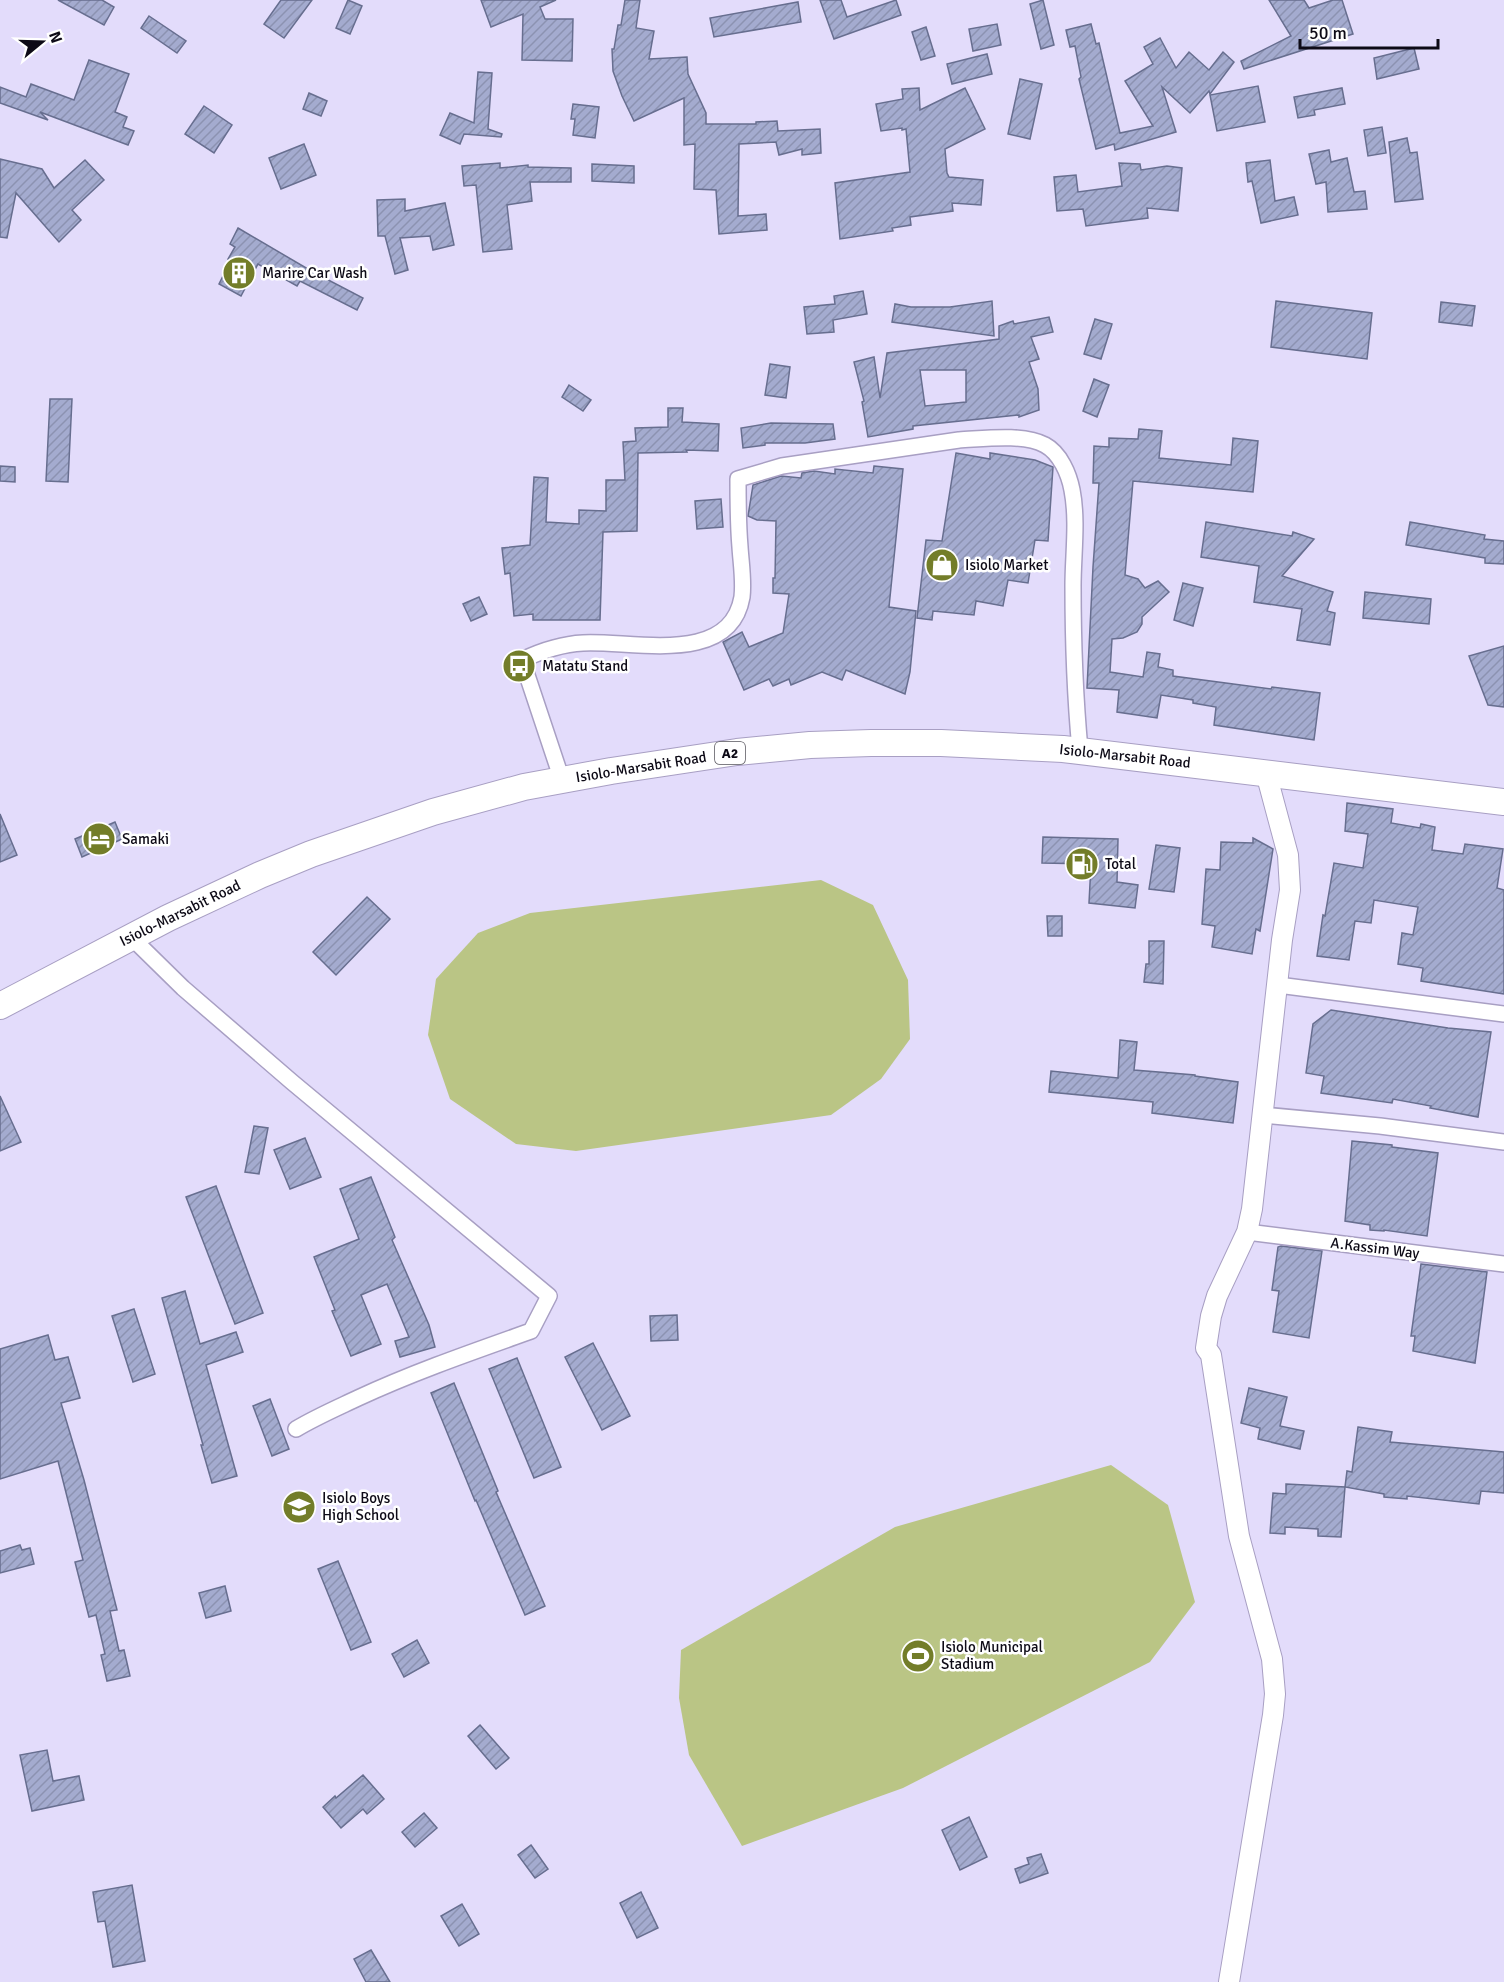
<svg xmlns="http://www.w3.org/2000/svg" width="1504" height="1982" font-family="Signika,sans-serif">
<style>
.pitch{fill:#bac585}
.building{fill:url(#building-hatch);stroke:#676e8f;stroke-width:1.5;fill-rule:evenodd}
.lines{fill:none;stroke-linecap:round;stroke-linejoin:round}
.minor-casing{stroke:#a89fc3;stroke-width:18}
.tertiary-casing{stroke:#a89fc3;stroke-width:22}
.trunk-casing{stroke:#a89fc3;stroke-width:28}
.minor{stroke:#fff;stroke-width:15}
.tertiary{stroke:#fff;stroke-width:20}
.trunk{stroke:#fff;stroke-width:26}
.labels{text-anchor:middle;stroke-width:5;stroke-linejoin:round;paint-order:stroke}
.shield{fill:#fff;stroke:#56545c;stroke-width:1.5}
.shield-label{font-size:14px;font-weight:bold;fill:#0d0a16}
.poi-label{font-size:15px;fill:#0d0a16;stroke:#fff;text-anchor:start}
.street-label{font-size:15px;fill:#0d0a16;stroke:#fff}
</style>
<defs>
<pattern id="building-hatch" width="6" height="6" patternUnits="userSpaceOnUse" patternTransform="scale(1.5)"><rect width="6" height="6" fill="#a4abcf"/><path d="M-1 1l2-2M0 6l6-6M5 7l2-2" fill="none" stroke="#8c92b1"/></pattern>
</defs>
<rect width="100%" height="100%" fill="#e3dcfb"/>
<g class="pitch">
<path d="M821 880 873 905 908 980 910 1039 881 1079 831 1115 576 1151 516 1144 450 1099 428 1035 436 979 478 933 530 913Z"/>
<path d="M1111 1465 1168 1505 1195 1602 1150 1662 903 1788 742 1846 689 1755 679 1698 681 1650 895 1527Z"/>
</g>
<g class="building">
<path d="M58 0H102L114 7 104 25Z"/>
<path d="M281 0H312L284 38 264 24Z"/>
<path d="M348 0 362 6 350 34 336 28Z"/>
<path d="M481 0H556L540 7 545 19H573L572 61 522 60 523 14 491 27Z"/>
<path d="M625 0H640L636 28 654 31 649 59 687 57 688 74 706 113V124H756V122L777 121 778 131 820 129 821 153 802 155V149L779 155 776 142 739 144 738 216 766 214 767 230 719 234 716 190 694 189 695 144 684 145V98L634 121 622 96 613 71 612 49H614L618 25H621Z"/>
<path d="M820 0H841L847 17 896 0 901 15 834 39Z"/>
<path d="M1043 0 1054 45 1041 49 1030 4Z"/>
<path d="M1269 0H1304L1309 8 1333 0H1342L1353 34 1244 69 1241 61 1291 36Z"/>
<path d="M798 2 801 22 714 37 710 18Z"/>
<path d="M149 16 186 41 177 53 141 28Z"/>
<path d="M997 24 1001 45 973 51 969 29Z"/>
<path d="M1091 24 1096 44 1099 43 1120 133 1153 126 1125 81 1153 64 1144 47 1160 38 1176 68 1189 52 1209 70 1223 52 1234 62 1210 94 1209 91 1190 113 1162 87 1176 132 1115 150 1114 144 1096 149 1079 79 1081 77 1075 46 1070 47 1066 30Z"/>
<path d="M926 27 935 56 921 60 912 32Z"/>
<path d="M1414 48 1419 69 1377 79 1374 58Z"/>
<path d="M987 54 992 74 952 84 947 64Z"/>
<path d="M89 60 129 74 115 112 127 117 123 127 134 131 128 145 40 112 48 120 0 103V87L26 97 31 84 74 100Z"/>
<path d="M478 72 492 73 488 129 502 134 501 137 464 134 460 144 440 135 450 113 474 123Z"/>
<path d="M1020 79 1042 84 1030 139 1008 134Z"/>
<path d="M1258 86 1265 122 1217 131 1210 95Z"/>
<path d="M919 88 920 110 965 88 985 129 945 149 947 173 949 177 983 180 981 205 952 203 953 211 910 217 911 225 892 228 893 231 840 239 835 183 910 172 906 129 902 130V128L881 131 876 104 903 99 902 89Z"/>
<path d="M1342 88 1345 104 1314 110 1315 115 1298 118 1294 97Z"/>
<path d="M309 93 327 101 321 116 303 109Z"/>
<path d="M573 104 599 107 595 138 573 135 575 119H571Z"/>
<path d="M204 106 232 125 214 153 185 134Z"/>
<path d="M1382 127 1386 153 1368 156 1364 130Z"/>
<path d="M1407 138 1410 153 1417 152 1423 199 1395 202 1389 142Z"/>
<path d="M304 144 316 175 281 189 269 158Z"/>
<path d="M1329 150 1331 162 1347 158 1354 192 1365 191 1367 209 1328 212 1326 182 1316 184 1309 154Z"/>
<path d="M0 159 42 169 54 188 85 160 104 180 72 210 81 220 59 242 16 193 7 238 0 237Z"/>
<path d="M1270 160 1275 201 1294 197 1298 215 1261 223 1252 181 1248 182 1246 163Z"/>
<path d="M500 163V168L528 165V167L571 168V182H530L532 201 507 205 512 249 483 252 476 185 464 186 462 166Z"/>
<path d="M1119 163 1140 164 1141 170 1167 166 1182 168 1178 211 1147 208 1148 218 1086 226 1083 209 1057 211 1054 177 1076 175 1078 192 1122 186Z"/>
<path d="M592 164 634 166V183L592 181Z"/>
<path d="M405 199V211L445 203 454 245 433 250 430 236 400 238 408 270 395 274 385 236H378L377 200Z"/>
<path d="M238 228 313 272 363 298 357 310 300 281 297 286 258 264 241 296 219 284 231 260 228 259 235 247 230 244Z"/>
<path d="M863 291 867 314 833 320 834 332 807 334 804 307 835 304 834 296Z"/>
<path d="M992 301 994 336 892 322 895 304 911 307H950Z"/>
<path d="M1276 301 1372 313 1367 359 1271 347Z"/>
<path d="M1441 302 1475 306 1472 326 1439 322Z"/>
<path d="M1049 317 1053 332 1031 337 1039 359 1029 362 1038 389 1039 410 1019 417V415L913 426V429L868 437 862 402 864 401 854 362 874 357 880 398 887 353 999 339V326L1013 321 1014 324ZM920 370H966V402L925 406Z"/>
<path d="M1095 319 1112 324 1101 359 1084 354Z"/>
<path d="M770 364 790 367 786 398 765 395Z"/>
<path d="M1094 379 1109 385 1097 417 1083 411Z"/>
<path d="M569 385 591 400 583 411 562 397Z"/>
<path d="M50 399H72L68 482 46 481Z"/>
<path d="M668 408H683L682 422 719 424 718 451 686 450 687 452 638 453 637 531 603 532 600 620H533V614L514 616 510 573 505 574 502 548 530 545 534 477 548 478 546 522 579 524V510L606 511V480H625L623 442 636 441 635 428 668 427Z"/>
<path d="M771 423 833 424 835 439 805 443H765V445L743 448 741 428Z"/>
<path d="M1139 429 1162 431 1159 458 1231 465 1233 438 1258 441 1253 492 1133 481 1125 575 1138 579 1145 588 1158 581 1169 592 1142 617V624L1137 632 1123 638 1112 639 1110 672 1143 677 1147 652 1160 654 1158 667 1173 670V676L1271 689 1272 687 1320 693 1314 740 1214 725 1216 707 1193 703V700L1161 695 1157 718 1117 712 1119 690 1087 688 1093 567 1099 483H1093L1094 446 1109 447V438L1138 439Z"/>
<path d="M956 453 990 459V453L1035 460 1053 467 1048 541 1035 540 1028 583 1008 580 1003 606 976 601 974 615 933 611 932 620 917 618 926 540 942 541Z"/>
<path d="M0 466 15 467V482L0 481Z"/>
<path d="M874 466 903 469 889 607 916 611 910 672 905 694 846 670 842 680 822 672 791 685 789 679 773 686 769 679 744 690 723 642 742 632 749 647 783 633 789 594 773 593V578H775L776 521 757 520 748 516 753 485 781 476 801 478 802 473 814 471 835 474V469L873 473Z"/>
<path d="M721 499 723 527 697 529 695 501Z"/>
<path d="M1206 522 1292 536 1293 532 1314 539 1282 576 1333 592 1327 611 1335 613 1330 645 1297 640 1302 609 1254 602 1259 566 1201 557Z"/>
<path d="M1410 522 1485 535 1484 539 1504 541V564L1485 563V558L1406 545Z"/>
<path d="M1183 583 1203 588 1193 626 1174 620Z"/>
<path d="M1365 592 1431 599 1429 624 1363 618Z"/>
<path d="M479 597 487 614 471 621 463 604Z"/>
<path d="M1504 646V707L1488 705 1469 656Z"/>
<path d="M1347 803 1393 809 1391 823 1420 828 1421 824 1435 827 1432 850 1463 854 1465 844 1503 849 1497 888 1504 890V994L1421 981 1423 968 1398 964 1402 933 1413 935 1418 907 1374 900 1371 923 1355 921 1349 960 1317 956 1323 915 1325 916 1334 863 1363 868 1368 834 1345 831Z"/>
<path d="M0 814 17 855 0 862Z"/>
<path d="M115 822 122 839 82 857 75 839Z"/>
<path d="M1043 837 1118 839 1117 882 1138 885 1135 908 1089 903 1091 864 1042 863Z"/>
<path d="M1253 838 1273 849 1260 931 1256 929 1252 954 1212 947 1215 926 1202 924 1206 869 1220 870 1221 842 1253 843Z"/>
<path d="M1156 845 1180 848 1174 892 1149 889Z"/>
<path d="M367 897 390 919 336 975 313 952Z"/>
<path d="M1047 916H1062V936H1048Z"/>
<path d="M1149 941H1164L1163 984 1144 982 1146 964H1149Z"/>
<path d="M1331 1010 1448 1028 1491 1032 1478 1117 1430 1108 1431 1106 1393 1099 1392 1103 1321 1093 1324 1076 1306 1073 1313 1024Z"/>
<path d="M1120 1040 1137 1042 1134 1070 1195 1075V1076L1238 1082 1233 1123 1152 1113 1153 1102 1049 1092 1051 1071 1118 1078Z"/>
<path d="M0 1096 21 1142 0 1151Z"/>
<path d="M254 1126 268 1128 259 1174 245 1172Z"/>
<path d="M305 1138 321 1177 290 1189 274 1150Z"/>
<path d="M1352 1141 1392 1145V1147L1438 1153 1427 1236 1384 1230V1231L1370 1230V1225L1345 1221Z"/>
<path d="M371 1177 395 1237 392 1240 429 1325 435 1347 400 1357 395 1341 409 1337 387 1284 361 1295 381 1344 351 1356 332 1311 335 1310 314 1257 359 1239 340 1189Z"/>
<path d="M216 1186 263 1313 235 1324 186 1197Z"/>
<path d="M1281 1246 1322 1251 1309 1338 1273 1332 1279 1291 1272 1290 1278 1247Z"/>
<path d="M1421 1264 1487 1272 1475 1363 1413 1351 1415 1336H1411Z"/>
<path d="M185 1291 200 1344 236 1332 243 1352 206 1365 237 1476 212 1483 201 1445H203L162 1298Z"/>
<path d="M134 1309 155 1374 133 1382 112 1316Z"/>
<path d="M677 1315 678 1340 651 1341 650 1316Z"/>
<path d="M48 1335 55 1360 68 1357 80 1398 61 1403 84 1480 117 1610 110 1611 119 1651 124 1650 130 1676 107 1681 101 1655 105 1654 96 1615 89 1617 75 1562 83 1560 58 1461 0 1479V1349Z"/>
<path d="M593 1343 630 1416 602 1430 565 1357Z"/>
<path d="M517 1358 561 1467 534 1478 489 1369Z"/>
<path d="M454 1383 498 1491 496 1492 545 1606 525 1615 476 1500 475 1501 431 1393Z"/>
<path d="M1249 1388 1287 1397 1280 1426 1304 1431 1300 1449 1258 1439 1260 1428 1241 1423Z"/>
<path d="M270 1399 289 1449 272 1456 253 1406Z"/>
<path d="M1358 1427 1392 1432 1390 1442 1504 1452V1493L1481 1491 1479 1504 1407 1496V1499L1384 1497V1494L1345 1487 1347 1471 1352 1472Z"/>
<path d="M1286 1484 1345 1487 1341 1537 1318 1536V1529L1285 1527V1534L1270 1533 1273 1493 1286 1494Z"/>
<path d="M20 1545 22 1550 30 1548 34 1564 0 1573V1551Z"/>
<path d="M338 1561 371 1642 351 1650 318 1569Z"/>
<path d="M225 1586 231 1611 206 1618 199 1593Z"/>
<path d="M417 1640 429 1663 404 1677 392 1654Z"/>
<path d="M480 1725 509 1758 496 1769 468 1736Z"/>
<path d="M47 1750 53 1781 79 1776 84 1800 32 1811 20 1755Z"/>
<path d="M363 1775 384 1799 367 1814 363 1809 341 1828 323 1807 335 1796 336 1798Z"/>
<path d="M424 1813 437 1828 415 1847 402 1832Z"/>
<path d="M969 1817 987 1857 960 1870 942 1830Z"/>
<path d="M531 1845 548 1869 535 1878 518 1855Z"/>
<path d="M1041 1854 1048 1873 1020 1883 1015 1869 1029 1864 1027 1858Z"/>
<path d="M132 1885 145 1961 113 1967 105 1921 98 1922 93 1892Z"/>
<path d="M641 1892 658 1928 637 1938 620 1903Z"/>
<path d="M462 1904 479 1934 459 1946 441 1916Z"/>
<path d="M371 1950 390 1982H366L354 1959Z"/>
</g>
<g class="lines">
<g class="minor-casing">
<g id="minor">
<path d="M562 780 522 660C541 651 562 644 583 643 631 640 730 667 742 597 744 581 741 563 740 547 738 524 738 502 738 479L782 466 959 440C982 439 1023 433 1045 445 1060 453 1069 474 1072 490 1078 521 1073 555 1073 586 1073 641 1075 696 1080 750"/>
<path d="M130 936 183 988 292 1082 549 1296 531 1331C472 1352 414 1372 358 1398 337 1408 316 1417 296 1429"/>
<path d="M1278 985 1504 1014"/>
<path d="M1263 1115 1380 1126 1504 1142"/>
<path d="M1247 1232 1504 1264"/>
</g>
</g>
<g class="tertiary-casing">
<path id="tertiary" d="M1229 1982 1273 1715 1275 1694 1272 1659 1239 1536 1211 1355 1206 1348 1211 1316 1217 1296 1247 1232 1252 1209 1282 940 1290 890 1288 855 1266 773"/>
</g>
<g class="trunk-casing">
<path id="trunk" d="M0 1006 168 918 260 875 311 854 433 812 524 787 611 771 737 752 810 745 871 743H941L1063 749 1504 802"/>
</g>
<use href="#minor" class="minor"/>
<use href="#tertiary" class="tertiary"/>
<use href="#trunk" class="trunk"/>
</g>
<defs>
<g id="building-disc" transform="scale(1.725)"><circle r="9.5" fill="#737d29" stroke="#fff"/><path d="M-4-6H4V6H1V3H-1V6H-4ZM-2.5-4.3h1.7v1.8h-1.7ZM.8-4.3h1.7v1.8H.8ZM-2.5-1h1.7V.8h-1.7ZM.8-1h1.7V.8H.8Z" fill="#fff"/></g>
<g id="shop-disc" transform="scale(1.725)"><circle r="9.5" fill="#737d29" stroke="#fff"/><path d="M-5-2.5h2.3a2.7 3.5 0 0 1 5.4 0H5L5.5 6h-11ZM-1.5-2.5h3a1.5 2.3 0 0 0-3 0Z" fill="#fff"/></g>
<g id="bus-disc" transform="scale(1.725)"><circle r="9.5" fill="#737d29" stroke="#fff"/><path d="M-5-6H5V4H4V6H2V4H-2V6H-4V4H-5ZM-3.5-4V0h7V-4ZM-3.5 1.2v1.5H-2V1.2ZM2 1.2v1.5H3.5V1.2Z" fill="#fff"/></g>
<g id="hotel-disc" transform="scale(1.725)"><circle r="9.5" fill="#737d29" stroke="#fff"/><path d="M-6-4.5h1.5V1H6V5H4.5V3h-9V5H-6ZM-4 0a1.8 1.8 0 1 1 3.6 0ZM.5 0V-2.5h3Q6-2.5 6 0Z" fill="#fff"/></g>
<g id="fuel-disc" transform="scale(1.725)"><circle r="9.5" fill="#737d29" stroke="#fff"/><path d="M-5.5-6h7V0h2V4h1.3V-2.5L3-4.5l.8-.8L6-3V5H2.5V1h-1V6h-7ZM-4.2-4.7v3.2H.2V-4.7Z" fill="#fff"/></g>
<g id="school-disc" transform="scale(1.725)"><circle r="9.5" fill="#737d29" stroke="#fff"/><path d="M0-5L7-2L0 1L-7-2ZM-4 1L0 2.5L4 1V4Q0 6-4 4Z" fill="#fff"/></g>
<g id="stadium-disc" transform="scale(1.725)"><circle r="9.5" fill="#737d29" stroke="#fff"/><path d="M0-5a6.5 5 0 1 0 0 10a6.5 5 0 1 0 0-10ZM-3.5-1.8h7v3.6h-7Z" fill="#fff"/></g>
</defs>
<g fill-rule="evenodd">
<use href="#building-disc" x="239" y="273"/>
<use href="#shop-disc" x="942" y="565"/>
<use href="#bus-disc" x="519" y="666"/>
<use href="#hotel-disc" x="99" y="839"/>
<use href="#fuel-disc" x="1082" y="864"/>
<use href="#school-disc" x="299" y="1507"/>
<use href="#stadium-disc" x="918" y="1656"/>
</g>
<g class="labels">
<rect class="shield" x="715" y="742" width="30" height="22" rx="4.5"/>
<g class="shield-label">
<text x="730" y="758">A2</text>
</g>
<g class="poi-label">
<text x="262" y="278">Marire Car Wash</text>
<text x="965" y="570">Isiolo Market</text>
<text x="542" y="671">Matatu Stand</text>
<text x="122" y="844">Samaki</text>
<text x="1105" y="869">Total</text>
<text x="322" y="1503">Isiolo Boys<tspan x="322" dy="17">High School</tspan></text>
<text x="941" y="1652">Isiolo Municipal<tspan x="941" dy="17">Stadium</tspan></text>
</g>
<g class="street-label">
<text transform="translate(1125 756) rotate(6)" y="5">Isiolo-Marsabit Road</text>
<text transform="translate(641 767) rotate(-9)" y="5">Isiolo-Marsabit Road</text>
<text transform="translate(180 913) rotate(-26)" y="5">Isiolo-Marsabit Road</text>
<text transform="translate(1375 1248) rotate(7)" y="5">A.Kassim Way</text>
</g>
</g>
<g transform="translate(42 42) rotate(71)" stroke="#ffffff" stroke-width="4.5" paint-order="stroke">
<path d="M0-4.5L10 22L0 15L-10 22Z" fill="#0d0a16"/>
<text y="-9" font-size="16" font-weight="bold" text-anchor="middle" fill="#0d0a16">N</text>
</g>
<path d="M1300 39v9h138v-9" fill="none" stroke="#0d0a16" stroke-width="3"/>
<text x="1309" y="39" font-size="18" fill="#0d0a16" stroke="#ffffff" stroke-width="4.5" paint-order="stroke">50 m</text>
</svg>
